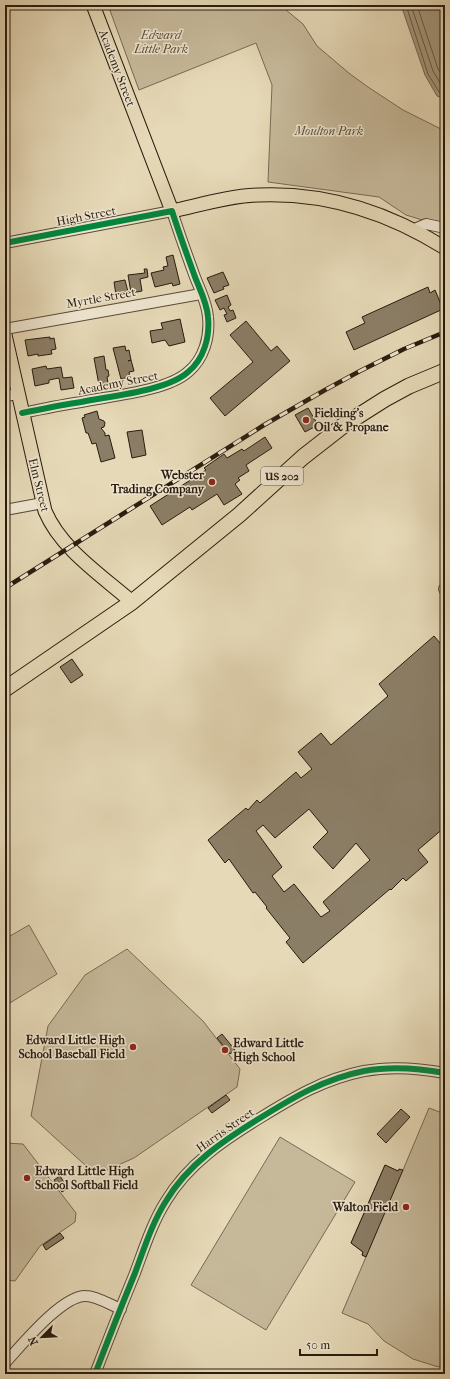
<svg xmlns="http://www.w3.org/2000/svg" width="450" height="1379" font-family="'IM FELL French Canon',serif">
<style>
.green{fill:#c6b99a;stroke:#786a54}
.water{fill:#a6997e;stroke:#746752}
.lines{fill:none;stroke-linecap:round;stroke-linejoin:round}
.shore{stroke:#685a46;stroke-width:1}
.building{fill:#8b7e66;stroke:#291c0f;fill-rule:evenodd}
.minor-casing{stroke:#584b39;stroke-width:12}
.major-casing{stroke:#291c0f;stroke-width:15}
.highway-casing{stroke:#291c0f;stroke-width:17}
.minor{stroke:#efe6d0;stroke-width:10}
.major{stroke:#e6d9b7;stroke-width:13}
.highway{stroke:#e6d9b7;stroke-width:15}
.rail-casing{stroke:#291c0f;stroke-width:4.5}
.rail{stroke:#efe6d0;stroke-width:3;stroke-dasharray:9;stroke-linecap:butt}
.cycleway-casing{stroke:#efe6d0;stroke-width:8}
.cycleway{stroke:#00873e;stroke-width:6}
.poi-dot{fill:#8f2418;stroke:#efe6d0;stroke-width:1.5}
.labels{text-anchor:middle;stroke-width:3;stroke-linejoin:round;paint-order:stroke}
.shield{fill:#efe6d0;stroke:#645949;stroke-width:1}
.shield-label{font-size:11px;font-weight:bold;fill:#291c0f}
.park-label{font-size:12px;font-style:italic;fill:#584b39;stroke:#efe6d0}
.street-label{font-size:12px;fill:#291c0f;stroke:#efe6d0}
.poi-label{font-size:12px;font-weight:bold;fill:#291c0f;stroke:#efe6d0;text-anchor:start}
</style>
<rect width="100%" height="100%" fill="#e6d9b7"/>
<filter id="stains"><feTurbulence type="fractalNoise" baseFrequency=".005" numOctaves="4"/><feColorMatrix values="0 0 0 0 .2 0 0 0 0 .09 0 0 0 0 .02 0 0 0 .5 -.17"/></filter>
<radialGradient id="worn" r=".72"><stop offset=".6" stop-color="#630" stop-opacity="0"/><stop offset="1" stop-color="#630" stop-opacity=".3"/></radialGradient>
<g class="green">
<path d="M108 5H280L303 24 317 46 350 74 368 87 403 110 445 131V227L406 215 379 197 268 182 272 85 256 43 139 90Z"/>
<path d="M29 925 57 974 5 1006V939Z"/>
<path d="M127 949 203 1021 240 1069 237 1087 134 1158 96 1175 31 1116 48 1026 85 975Z"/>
<path d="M429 1108 445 1114V1368L435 1366 413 1359 384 1341 368 1324 342 1313 366 1257 362 1255 363 1252 351 1243 385 1165 398 1171 403 1170Z"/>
<path d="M280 1137 355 1182 266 1330 191 1285Z"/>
<path d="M5 1143 23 1144 76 1213 75 1222 40 1246 15 1281 5 1280Z"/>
</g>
<path class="water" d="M401 5H445V99L437 96 425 75Z"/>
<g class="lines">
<g class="shore">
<path d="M406 5 428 74 439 92 445 95"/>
<path d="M411 5 433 71 443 88 445 89"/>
<path d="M417 5 438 69 445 80"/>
</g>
</g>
<g class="building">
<path d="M173 255 180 284 173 286 172 283 155 287 151 273 164 270 163 267 168 266 166 257Z"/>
<path d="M144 269H147L148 277 140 279 142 291 131 293 128 275 145 273Z"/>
<path d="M223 272 229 285 223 287 224 289 214 293 207 278Z"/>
<path d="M125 280 128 292 116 295 114 282Z"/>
<path d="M428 287 430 293 435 290 443 309 354 350 346 332 365 323 362 317Z"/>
<path d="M227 295 231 305 228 307 230 311 233 310 236 318 227 322 224 315 227 314 224 308 220 310 215 300Z"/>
<path d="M180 319 185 342 169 346 165 340 152 343 150 331 163 329 161 323Z"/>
<path d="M246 321 271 351 277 346 290 361 225 416 210 398 253 362 230 335Z"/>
<path d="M50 337V339L54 338 56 349 51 350 52 354 38 356V354L28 356 25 340Z"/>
<path d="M125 346 126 351 129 350 131 360 128 361 131 360 134 371 129 372 130 379 128 380 125 378 121 379 113 348Z"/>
<path d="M104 356 106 370H108L109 376 107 377 108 383 99 385 94 358Z"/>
<path d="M46 366 47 369 61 367 63 378 72 377 74 388 61 390 59 378 49 380V383L35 386 32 369Z"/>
<path d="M308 408 318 425 305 432 295 415Z"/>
<path d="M97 411 99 419 104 421 105 423 104 427 101 428 105 433V436L109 435 115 458 101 462 96 443 92 444 88 433H86L82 418 85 417 84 415Z"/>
<path d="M142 430 146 455 132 458 127 432Z"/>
<path d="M265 437 272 448 246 465 249 471 238 478 240 480 235 484 242 494 224 505 217 494 192 510 190 507 162 525 150 506 206 470 204 468 224 454 227 458 242 449 244 451Z"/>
<path d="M434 636 445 649V827L418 850 428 862 406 881 403 878 391 890 390 889 303 963 286 942 290 938 266 908 267 907 255 892 253 893 229 859 225 863 208 840 246 808 248 810 257 800 260 803 296 772 301 778 312 769 298 752 321 733 331 745 388 696 379 684ZM309 809 328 832 313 847 333 869 356 843 370 860 323 902 330 911 321 917 294 884 284 892 272 876 282 867 256 831 263 825 275 838Z"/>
<path d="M72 659 83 675 71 683 60 667Z"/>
<path d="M222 1034 235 1050 230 1054 217 1038Z"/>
<path d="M226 1095 230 1100 212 1113 208 1108Z"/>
<path d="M401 1109 410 1117 386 1143 377 1134Z"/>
<path d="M385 1165 398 1171 399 1169 403 1170 366 1257 362 1255 363 1252 351 1243Z"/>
<path d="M60 1176 68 1188 62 1192 54 1180Z"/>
<path d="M60 1233 64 1238 46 1250 43 1245Z"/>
</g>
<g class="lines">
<g class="minor-casing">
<g id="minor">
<path d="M412 230 426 224 445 228"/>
<path d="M5 243 172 211C179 233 187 255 195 277 200 290 207 303 208 317 210 337 204 359 188 372 167 391 110 396 81 402 61 405 42 409 22 413"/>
<path d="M5 329 201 294"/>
<path d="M5 396 18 394"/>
<path d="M5 510 43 503"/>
<path d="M444 589H445"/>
<path d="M5 1363C21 1346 62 1295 86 1296 96 1296 111 1305 121 1309"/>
<path d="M95 1374C108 1340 121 1307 135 1273 144 1249 152 1223 166 1201 188 1164 224 1140 260 1118 294 1097 324 1079 364 1071 391 1066 418 1068 445 1073"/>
</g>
</g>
<g class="major-casing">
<g id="major">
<path d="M93 5 172 211C200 205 229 196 258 195 325 192 389 213 445 248"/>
<path d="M5 335 45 511C61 549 101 575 132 602"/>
</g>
</g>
<g class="highway-casing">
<path id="highway" d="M5 689 132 602 239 515 303 457 344 425 385 399 409 386 445 371"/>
</g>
<use href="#minor" class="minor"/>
<use href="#major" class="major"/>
<use href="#highway" class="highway"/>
<g class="rail-casing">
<path id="rail" d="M5 588 264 425 325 390 360 371 404 349 445 332"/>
</g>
<use href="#rail" class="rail"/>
<g class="cycleway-casing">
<g id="cycleway">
<path d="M5 243 172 211C179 233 187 255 195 277 200 290 207 303 208 317 210 337 204 359 188 372 167 391 110 396 81 402 61 405 42 409 22 413"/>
<path d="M95 1374C108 1340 121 1307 135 1273 144 1249 152 1223 166 1201 188 1164 224 1140 260 1118 294 1097 324 1079 364 1071 391 1066 418 1068 445 1073"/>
</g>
</g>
<use href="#cycleway" class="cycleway"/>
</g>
<g class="poi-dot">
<circle cx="306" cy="420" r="4"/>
<circle cx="212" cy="482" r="4"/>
<circle cx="133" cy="1047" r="4"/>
<circle cx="225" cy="1050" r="4"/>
<circle cx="27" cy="1178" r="4"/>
<circle cx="406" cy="1207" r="4"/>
</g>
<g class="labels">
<rect class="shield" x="261" y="467" width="42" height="18" rx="3"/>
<g class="shield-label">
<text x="282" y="480">US 202</text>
</g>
<g class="park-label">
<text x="161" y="39">Edward<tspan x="161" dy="14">Little Park</tspan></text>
<text x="329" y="135">Moulton Park</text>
</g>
<g class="street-label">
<text transform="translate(117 68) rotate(69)" y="4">Academy Street</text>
<text transform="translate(86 216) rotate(-11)" y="4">High Street</text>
<text transform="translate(101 298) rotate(-10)" y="4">Myrtle Street</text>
<text transform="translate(118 383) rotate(-11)" y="4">Academy Street</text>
<text transform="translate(39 485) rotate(76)" y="4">Elm Street</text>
<text transform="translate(225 1130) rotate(-35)" y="4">Harris Street</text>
</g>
<g class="poi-label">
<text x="314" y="417">Fielding's<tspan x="314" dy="14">Oil &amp; Propane</tspan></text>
<text x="204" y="479" text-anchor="end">Webster<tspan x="204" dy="14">Trading Company</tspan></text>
<text x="125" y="1044" text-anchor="end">Edward Little High<tspan x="125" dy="14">School Baseball Field</tspan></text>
<text x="233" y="1047">Edward Little<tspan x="233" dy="14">High School</tspan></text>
<text x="35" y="1175">Edward Little High<tspan x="35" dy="14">School Softball Field</tspan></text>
<text x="398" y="1211" text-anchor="end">Walton Field</text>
</g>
</g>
<rect width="450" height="1379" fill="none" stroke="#e6d9b7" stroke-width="20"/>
<rect x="6" y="6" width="438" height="1367" fill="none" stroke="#291c0f" stroke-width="2"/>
<rect x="10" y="10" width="430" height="1359" fill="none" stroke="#291c0f"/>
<g transform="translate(42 1337) rotate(246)" stroke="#efe6d0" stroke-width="3" paint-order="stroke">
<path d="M0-3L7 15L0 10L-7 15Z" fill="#291c0f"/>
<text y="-6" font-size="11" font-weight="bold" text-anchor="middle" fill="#291c0f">N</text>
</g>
<path d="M300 1349v6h77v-6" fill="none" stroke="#291c0f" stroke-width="2"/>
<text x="306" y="1349" font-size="12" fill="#291c0f" stroke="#efe6d0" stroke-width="3" paint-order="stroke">50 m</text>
<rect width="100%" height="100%" filter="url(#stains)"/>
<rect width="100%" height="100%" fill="url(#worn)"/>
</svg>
